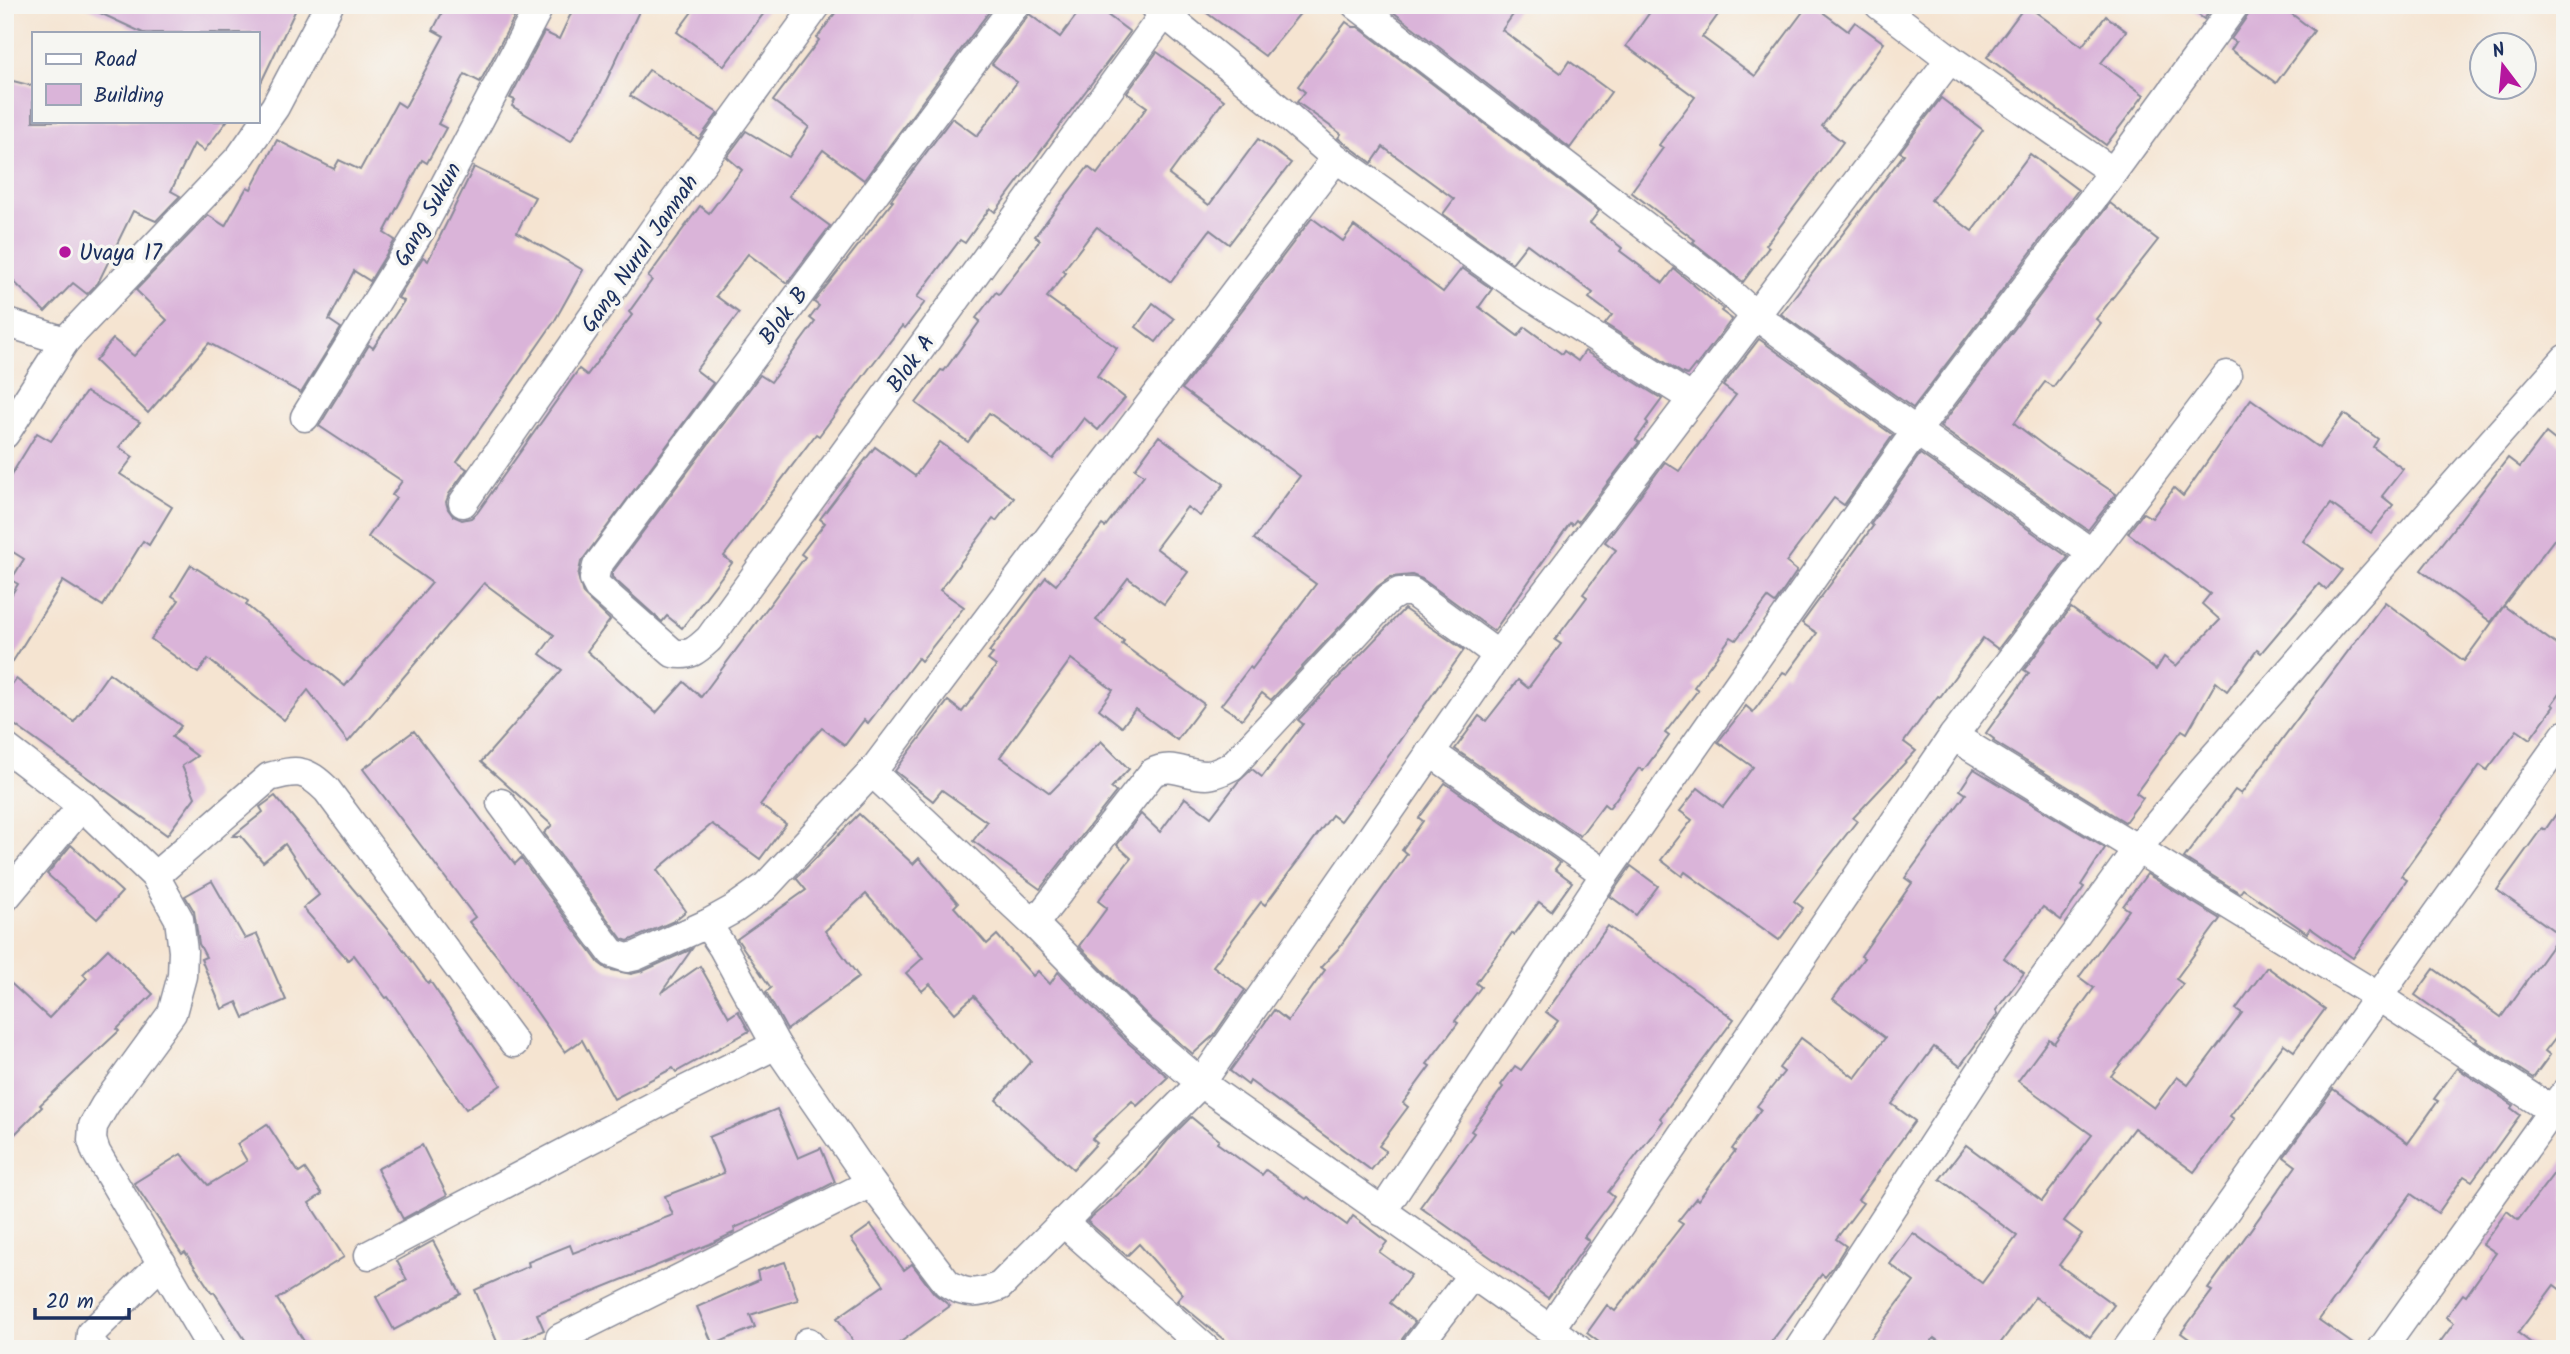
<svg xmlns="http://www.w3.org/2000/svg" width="2570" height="1354" font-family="Kalam,sans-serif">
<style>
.building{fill:#dab4d9}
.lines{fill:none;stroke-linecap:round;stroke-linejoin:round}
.minor-casing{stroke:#888a98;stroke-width:31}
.minor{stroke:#fff;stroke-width:28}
.poi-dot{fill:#b5179e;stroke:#f6f6f2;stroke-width:2.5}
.labels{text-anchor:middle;stroke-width:7;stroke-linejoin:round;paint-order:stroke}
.street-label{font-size:23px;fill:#1b2f5e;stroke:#f6f6f2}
.poi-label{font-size:23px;fill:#1b2f5e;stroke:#f6f6f2;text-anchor:start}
</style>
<rect width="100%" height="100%" fill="#f6f6f2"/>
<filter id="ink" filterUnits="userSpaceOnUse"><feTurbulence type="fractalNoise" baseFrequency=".0143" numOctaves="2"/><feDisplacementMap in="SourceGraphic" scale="14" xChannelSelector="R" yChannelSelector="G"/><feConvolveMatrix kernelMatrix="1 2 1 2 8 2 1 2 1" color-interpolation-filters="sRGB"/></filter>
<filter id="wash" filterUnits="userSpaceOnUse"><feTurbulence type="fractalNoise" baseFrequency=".00686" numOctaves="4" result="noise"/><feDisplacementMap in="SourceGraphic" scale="28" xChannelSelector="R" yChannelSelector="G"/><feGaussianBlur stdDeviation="1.57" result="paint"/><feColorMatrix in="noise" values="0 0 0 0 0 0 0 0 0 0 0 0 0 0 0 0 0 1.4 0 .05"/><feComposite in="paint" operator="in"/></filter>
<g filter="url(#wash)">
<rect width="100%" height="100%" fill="#f5e4d1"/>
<g id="blocks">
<g class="building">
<path d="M83 5H298L257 91V33H143Z"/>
<path d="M446 5H515L510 15 514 18 480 82 465 74 438 124 446 128 427 163 422 160 384 233 395 240 370 281 354 271 329 320 341 328 301 393 209 343 148 413 95 361 113 339 134 356 167 320 136 290 208 215 225 226 247 187 251 189 277 140 334 169 339 160 360 170 397 102 405 107 444 36 433 30Z"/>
<path d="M575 5H642L599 96 571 141 512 106 515 100 510 98 544 32 559 39Z"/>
<path d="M697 5H770L724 66 677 32Z"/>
<path d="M841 5H994L864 180 823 150 789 196 830 226 787 283 748 254 716 296 739 313 696 370 713 383 581 562 578 576 583 594 610 620 587 651 656 713 684 682 701 697 805 557 801 554 825 523 820 519 875 447 915 476 940 442 1014 498 996 521 993 519 940 590 964 607 921 661 918 658 868 723 864 720 845 745 822 728 806 745 760 805 786 824 760 859 712 824 657 870 686 911 674 921 628 941 622 939 544 833 552 825 481 762 562 670 540 654 554 635 484 583 348 742 308 690 284 720 208 659 198 673 151 639 179 600 172 596 191 565 248 601 246 605 345 686 432 583 368 537 396 498 392 495 402 481 319 426 369 345 373 348 404 301 398 298 423 257 428 261 474 167 535 197 517 232 583 270 554 322 457 462 467 469 449 494 446 502 448 509 453 516 462 520 471 518 477 513 579 369 587 375 632 315 629 312 652 280 648 277 700 206 709 213 742 170 727 157 746 131 789 157 809 127 773 101 819 40 817 38Z"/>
<path d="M1084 5H1094L1130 32 995 212 990 208 965 243 960 240 917 297 925 302 905 328 902 326 871 366 819 436 816 434 724 556 732 563 682 628 667 616 662 622 612 577V573L760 375 771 382 815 322 810 318 819 306 814 302 893 201 891 200 952 118 977 136 1017 82 992 64 1029 14 1060 37Z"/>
<path d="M1196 5H1307L1265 56Z"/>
<path d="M1384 5H1520L1502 30 1561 73 1569 61 1611 92 1570 148Z"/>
<path d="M1655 5H1725L1702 37 1755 76 1808 5H1813L1848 31 1855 22 1884 43 1822 126 1843 142 1766 245 1769 247 1743 282 1693 242 1695 240 1631 192 1663 148 1659 145 1695 97 1626 46Z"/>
<path d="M2026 5 2082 46 2106 16 2126 31 2101 63 2144 95 2106 145 1987 57Z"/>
<path d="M2185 5H2214L2204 19Z"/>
<path d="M2251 5H2280L2314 31 2276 83 2231 50 2236 42 2231 39 2248 15Z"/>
<path d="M1346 22 1353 27H1358L1599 211 1590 223 1622 248 1620 251 1663 283 1674 269 1723 309 1721 311 1732 319 1696 366 1695 365 1687 375 1682 373 1605 324 1612 315 1589 298 1593 293 1527 244 1512 263 1443 214 1454 199 1383 147 1372 163 1338 138 1341 134 1297 102 1305 92 1298 86Z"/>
<path d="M1157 52 1224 100 1169 175 1209 205 1258 139 1291 163 1229 244 1210 230 1171 282 1097 227 1096 228 1063 271 1066 273 1047 297 1117 348 1097 376 1125 398 1098 430 1084 418 1053 459 989 413 968 442 916 403 941 370 944 371 980 321 976 318 996 292 999 294 1040 240 1035 236 1088 167 1097 174 1147 107 1127 93Z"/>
<path d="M649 70 718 113 699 139 630 96Z"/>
<path d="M5 79 33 86V121H227L204 151 194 144 171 191 180 196 156 221 133 211 98 283 87 294 73 283 45 312 5 273Z"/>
<path d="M1941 98 1983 130 1931 200 1972 231 2030 154 2078 190 1913 408 1781 314 1904 154 1900 152Z"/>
<path d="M2110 203 2158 240 2096 319 2101 323 2053 387 2045 382 2014 423 2047 448 2116 494 2088 530 1940 427Z"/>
<path d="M1312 218 1343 241 1354 226 1443 292 1462 268 1492 289 1479 307 1518 336 1525 327 1562 354 1564 351 1578 361 1585 351 1662 399 1646 421 1648 423 1636 440 1639 442 1578 522 1576 520 1572 525 1570 523 1494 631 1422 579 1412 575 1391 577 1377 587 1271 700 1262 693 1242 719 1221 705 1250 667 1252 669 1316 584 1254 539 1300 476 1182 389Z"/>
<path d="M1153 303 1174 319 1156 342 1136 327Z"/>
<path d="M1759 339 1893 435 1844 505 1834 498 1786 562 1797 571 1775 603 1768 598 1736 640 1731 637 1694 687 1698 690 1665 733 1669 736 1643 771 1639 768 1609 808 1604 804 1580 836 1455 749 1479 716 1486 721 1518 680 1528 688 1561 644 1555 640 1587 597 1583 594 1616 550 1605 542 1665 462 1679 471 1736 395 1723 386Z"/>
<path d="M86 392 140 422 119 447 133 457 120 474 172 507 149 545 143 541 103 606 63 581 5 674V605L18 584 11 580 24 559 5 547V485L37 433 51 441Z"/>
<path d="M2251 399 2319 448 2344 414 2378 439 2373 447 2403 469 2382 496 2393 505 2371 533 2331 504 2303 541 2342 570 2326 590 2319 584 2261 653 2257 650 2227 691 2216 682 2187 733 2182 730 2136 793 2143 798 2125 822 1993 741 1994 739 1986 733 2029 673 2024 670 2071 608 2156 670 2164 657 2176 666 2220 620 2202 604 2210 594 2128 533 2143 513 2152 518 2174 488 2183 496Z"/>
<path d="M2546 433 2565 448V525L2491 622 2421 570 2508 458 2520 467Z"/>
<path d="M1159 436 1224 484 1200 516 1187 507 1156 548 1188 572 1164 604 1128 578 1096 620 1124 641 1122 644 1204 704 1177 740 1135 709 1122 727 1099 709 1113 690 1071 659 1000 757 1050 793 1101 741 1129 769 1111 788 1116 792 1040 889 973 841 987 822 942 790 933 801 895 771 948 701 962 712 996 666 988 660 993 654 989 652 1046 577 1056 585 1102 525 1105 527 1144 475 1135 469Z"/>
<path d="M1920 454 2068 557 1998 649 1983 638 1940 697 1938 696 1904 742 1916 751 1853 818 1857 821 1794 901 1803 908 1779 940 1685 872 1682 876 1661 860 1692 820 1680 811 1698 788 1723 807 1753 767 1718 742 1746 706 1753 712 1783 672 1787 674 1817 633 1802 623 1873 526 1871 524Z"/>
<path d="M2385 602 2464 661 2504 606 2565 651V686L2552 704 2554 706 2530 739 2517 730 2487 770 2480 765 2401 876 2407 880 2353 958 2310 928 2307 933 2243 889 2240 893 2184 858 2235 790 2241 794Z"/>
<path d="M1404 609 1464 650 1390 754 1340 821 1332 815 1265 905 1261 902 1213 966 1245 990 1214 1035 1193 1054 1150 1018 1079 946 1107 908 1098 901 1131 858 1117 845 1141 814 1160 832 1185 798 1211 817 1238 782 1252 769 1262 777 1303 724 1298 720Z"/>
<path d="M109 673 181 726 172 737 197 756 182 766 195 797 167 835 5 718V693L16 679 74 722Z"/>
<path d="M414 731 515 864 521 858 599 963 607 969 631 974 643 971 692 949 661 993 700 966 729 1017 738 1011 749 1031 676 1072 673 1068 614 1099 582 1040 565 1052 498 957 469 922 475 917 363 769Z"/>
<path d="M1974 769 2105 848 2081 885 2084 887 2061 920 2043 907 2004 958 2024 973 1996 1010 1998 1014 1960 1066 1934 1047 1892 1104 1915 1121 1858 1200 1863 1203 1836 1239 1846 1246 1833 1267 1825 1277 1822 1274 1766 1349H1608L1587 1333 1607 1305 1615 1311 1683 1224 1678 1221 1696 1198 1698 1200 1735 1151 1732 1149 1761 1109 1757 1106 1784 1072 1779 1068 1801 1038 1855 1078 1885 1038 1833 999 1864 958 1861 956 1912 883 1905 878 1966 794 1960 790Z"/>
<path d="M1445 783 1560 863 1555 869 1572 882 1551 911 1539 902 1514 935 1512 933 1476 983 1481 987 1455 1021 1458 1023 1427 1064 1430 1066 1403 1103 1408 1107 1379 1146 1386 1151 1371 1170 1250 1081 1248 1085 1230 1071 1274 1010 1288 1021 1325 970 1321 967 1338 949 1407 854 1402 850 1423 821 1419 818Z"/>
<path d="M275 796 397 941 428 983 430 981 501 1085 466 1109 388 997 386 998 354 955 348 960 303 908 319 895 285 844 263 862 241 836H233L263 812 260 807Z"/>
<path d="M2565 801V1025L2545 1051 2550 1055 2533 1078 2476 1041 2477 1039 2415 995 2434 969 2501 1017 2560 935 2497 890 2542 828 2545 830Z"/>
<path d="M859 814 913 864 919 858 958 903 954 907 987 944 997 935 1033 976 1038 971 1050 984 1058 972 1127 1042 1168 1077 1137 1106 1132 1101 1092 1139 1097 1143 1073 1169 996 1100 1031 1061 974 996 955 1013 930 984 922 991 906 973 923 958 866 894 825 931 859 977 787 1030 766 992 771 988 737 939 806 890 796 878Z"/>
<path d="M71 845 122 892 97 919 47 874Z"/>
<path d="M1631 866 1658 886 1636 915 1610 896Z"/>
<path d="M2147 874 2220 919 2176 979 2183 984 2111 1076 2154 1108 2177 1077 2188 1085 2242 1013 2236 1009 2267 967 2325 1009 2294 1051 2284 1044 2230 1116 2234 1119 2194 1172 2134 1128 2064 1221 2082 1234 2059 1265 2114 1305 2090 1337 2035 1297 1996 1349H1949L1934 1338 1926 1349H1863L1914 1282 1890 1264 1913 1233 1982 1283 2017 1236 1940 1179 1966 1145 2042 1201 2092 1135 2018 1081 2049 1039 2054 1043 2094 988 2079 977 2129 910 2123 906Z"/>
<path d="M212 881 245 939 257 934 286 1000 244 1018 237 1002 222 1009 201 959 206 957 199 944 194 911 185 896Z"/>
<path d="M1608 926 1734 1019 1660 1118 1663 1121 1608 1192 1614 1197 1584 1237 1589 1241 1548 1298 1420 1207 1474 1133 1471 1131 1503 1087 1501 1085 1515 1066 1521 1070 1558 1021 1546 1012Z"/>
<path d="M108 949 153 994 117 1029 119 1031 40 1105 42 1107 5 1144V978L49 1018 87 978 83 974Z"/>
<path d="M2457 1068 2513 1105 2511 1108 2520 1115 2472 1181 2464 1176 2438 1213 2411 1194 2319 1320 2360 1349H2203L2181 1333 2212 1291 2208 1289 2296 1166 2284 1157 2333 1089 2408 1143 2438 1101 2434 1099Z"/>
<path d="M777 1109 798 1158 821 1148 835 1182 792 1204 734 1228 735 1232 710 1244 537 1314 544 1330 500 1349 475 1290 529 1266 528 1262 570 1245 573 1253 673 1215 665 1196 724 1173 709 1137Z"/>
<path d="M1191 1117 1219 1140 1217 1143 1262 1175 1266 1170 1306 1199 1308 1197 1347 1225 1353 1216 1387 1242 1379 1252 1411 1275 1390 1303 1415 1322 1402 1339 1399 1349H1235L1177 1301 1183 1294 1139 1244 1127 1256 1087 1221 1138 1177 1168 1140Z"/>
<path d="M267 1124 299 1173 305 1169 322 1194 309 1203 344 1257 277 1299 309 1349H251L214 1292 212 1293 185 1252 182 1254 134 1183 181 1154 208 1185 247 1161 237 1144Z"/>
<path d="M422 1145 447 1195 403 1219 377 1169Z"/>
<path d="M2565 1159V1293L2554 1285 2518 1333 2539 1349H2435L2454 1323 2446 1317 2463 1294 2466 1296 2496 1253 2483 1244 2507 1211 2518 1220Z"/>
<path d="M871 1225 904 1270 912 1264 934 1293 950 1306 891 1349H859L837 1318 884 1285 851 1239Z"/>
<path d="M433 1241 461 1294 394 1330 376 1297 407 1280 397 1261Z"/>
<path d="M785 1262 798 1300 750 1315 755 1327 713 1345 697 1307 759 1280 757 1271Z"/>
</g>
</g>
</g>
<g filter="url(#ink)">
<use href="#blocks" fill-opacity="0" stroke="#888a98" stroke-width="2"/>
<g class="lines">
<g class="minor-casing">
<g id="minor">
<path d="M1015 5 597 566 594 579 598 587 673 653C690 657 697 650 709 639L1164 14"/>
<path d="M1154 5 1269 100 1336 158 1533 298 1691 398"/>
<path d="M1356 5 1717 281 1756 316 1916 431 2092 553"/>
<path d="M1879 5 1950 59 2113 172"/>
<path d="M5 322 65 341"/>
<path d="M305 417 423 226 540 5"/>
<path d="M5 434 65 341 240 157 275 107 329 5"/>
<path d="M463 503 654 229 817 5"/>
<path d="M1953 736 2379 997 2565 1119"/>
<path d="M5 747 82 806 155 876 179 919 183 951 182 976 172 1013 105 1105 93 1126 92 1140 96 1152 212 1349"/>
<path d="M1430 752 1605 874"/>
<path d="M872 772 1034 924 1139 1030 1201 1083 1578 1349"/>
<path d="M501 803 612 953 627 958 636 956 707 924"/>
<path d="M155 876 269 777C298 769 305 769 327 790L514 1043"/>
<path d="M5 898 82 806"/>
<path d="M1034 924 1152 773C1172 762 1185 775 1206 775 1214 775 1224 770 1232 766L1389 598 1399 592H1412L1498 655"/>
<path d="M776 1045 723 948 707 924 734 909 765 887 872 772 1336 158"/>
<path d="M1382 1212 1605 874 1916 431 2113 172 2235 5"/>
<path d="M1063 1222 1206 1349"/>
<path d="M369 1255 675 1095 776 1045 871 1183 947 1283C966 1296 979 1294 1000 1286L1201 1083 1498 655 1950 59"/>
<path d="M1550 1329 1953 736 2227 375"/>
<path d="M560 1338 871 1183"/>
<path d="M808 1342 814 1349"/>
<path d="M96 1349 90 1343 91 1333 162 1263"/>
<path d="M1415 1349 1472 1275"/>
<path d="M1799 1349 2016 1017 2138 848 2197 776 2565 359"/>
<path d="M2127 1349 2565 735"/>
<path d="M2382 1349 2565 1093"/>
</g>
</g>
<use href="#minor" class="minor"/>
</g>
</g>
<circle class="poi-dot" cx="65" cy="252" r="7"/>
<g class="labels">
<g class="street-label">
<text transform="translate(427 214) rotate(-61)" y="8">Gang Sukun</text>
<text transform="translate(639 253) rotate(-55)" y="8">Gang Nurul Jannah</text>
<text transform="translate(783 315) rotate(-53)" y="8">Blok B</text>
<text transform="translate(910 363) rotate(-54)" y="8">Blok A</text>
</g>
<g class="poi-label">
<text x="79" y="260">Uvaya 17</text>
</g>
</g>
<rect width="2570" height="1354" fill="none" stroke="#f6f6f2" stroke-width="28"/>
<rect x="32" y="32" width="228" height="91" fill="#f6f6f2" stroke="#9ea6b7" stroke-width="2"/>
<rect x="46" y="54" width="35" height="10" fill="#ffffff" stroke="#9ea6b7" stroke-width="2"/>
<text x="94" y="66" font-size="21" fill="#1b2f5e">Road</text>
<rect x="46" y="84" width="35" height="21" fill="#dab4d9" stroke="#9ea6b7" stroke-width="2"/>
<text x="94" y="102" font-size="21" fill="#1b2f5e">Building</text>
<g transform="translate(2503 66) rotate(344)"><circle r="33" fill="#f6f6f2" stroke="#9ea6b7" stroke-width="2"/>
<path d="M0-5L12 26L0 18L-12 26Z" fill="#b5179e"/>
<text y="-10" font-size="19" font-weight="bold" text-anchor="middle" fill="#1b2f5e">N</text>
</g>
<path d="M35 1308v10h94v-10" fill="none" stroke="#1b2f5e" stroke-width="3.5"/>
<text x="46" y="1308" font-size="21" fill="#1b2f5e" stroke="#f6f6f2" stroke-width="5" paint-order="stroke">20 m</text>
</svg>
